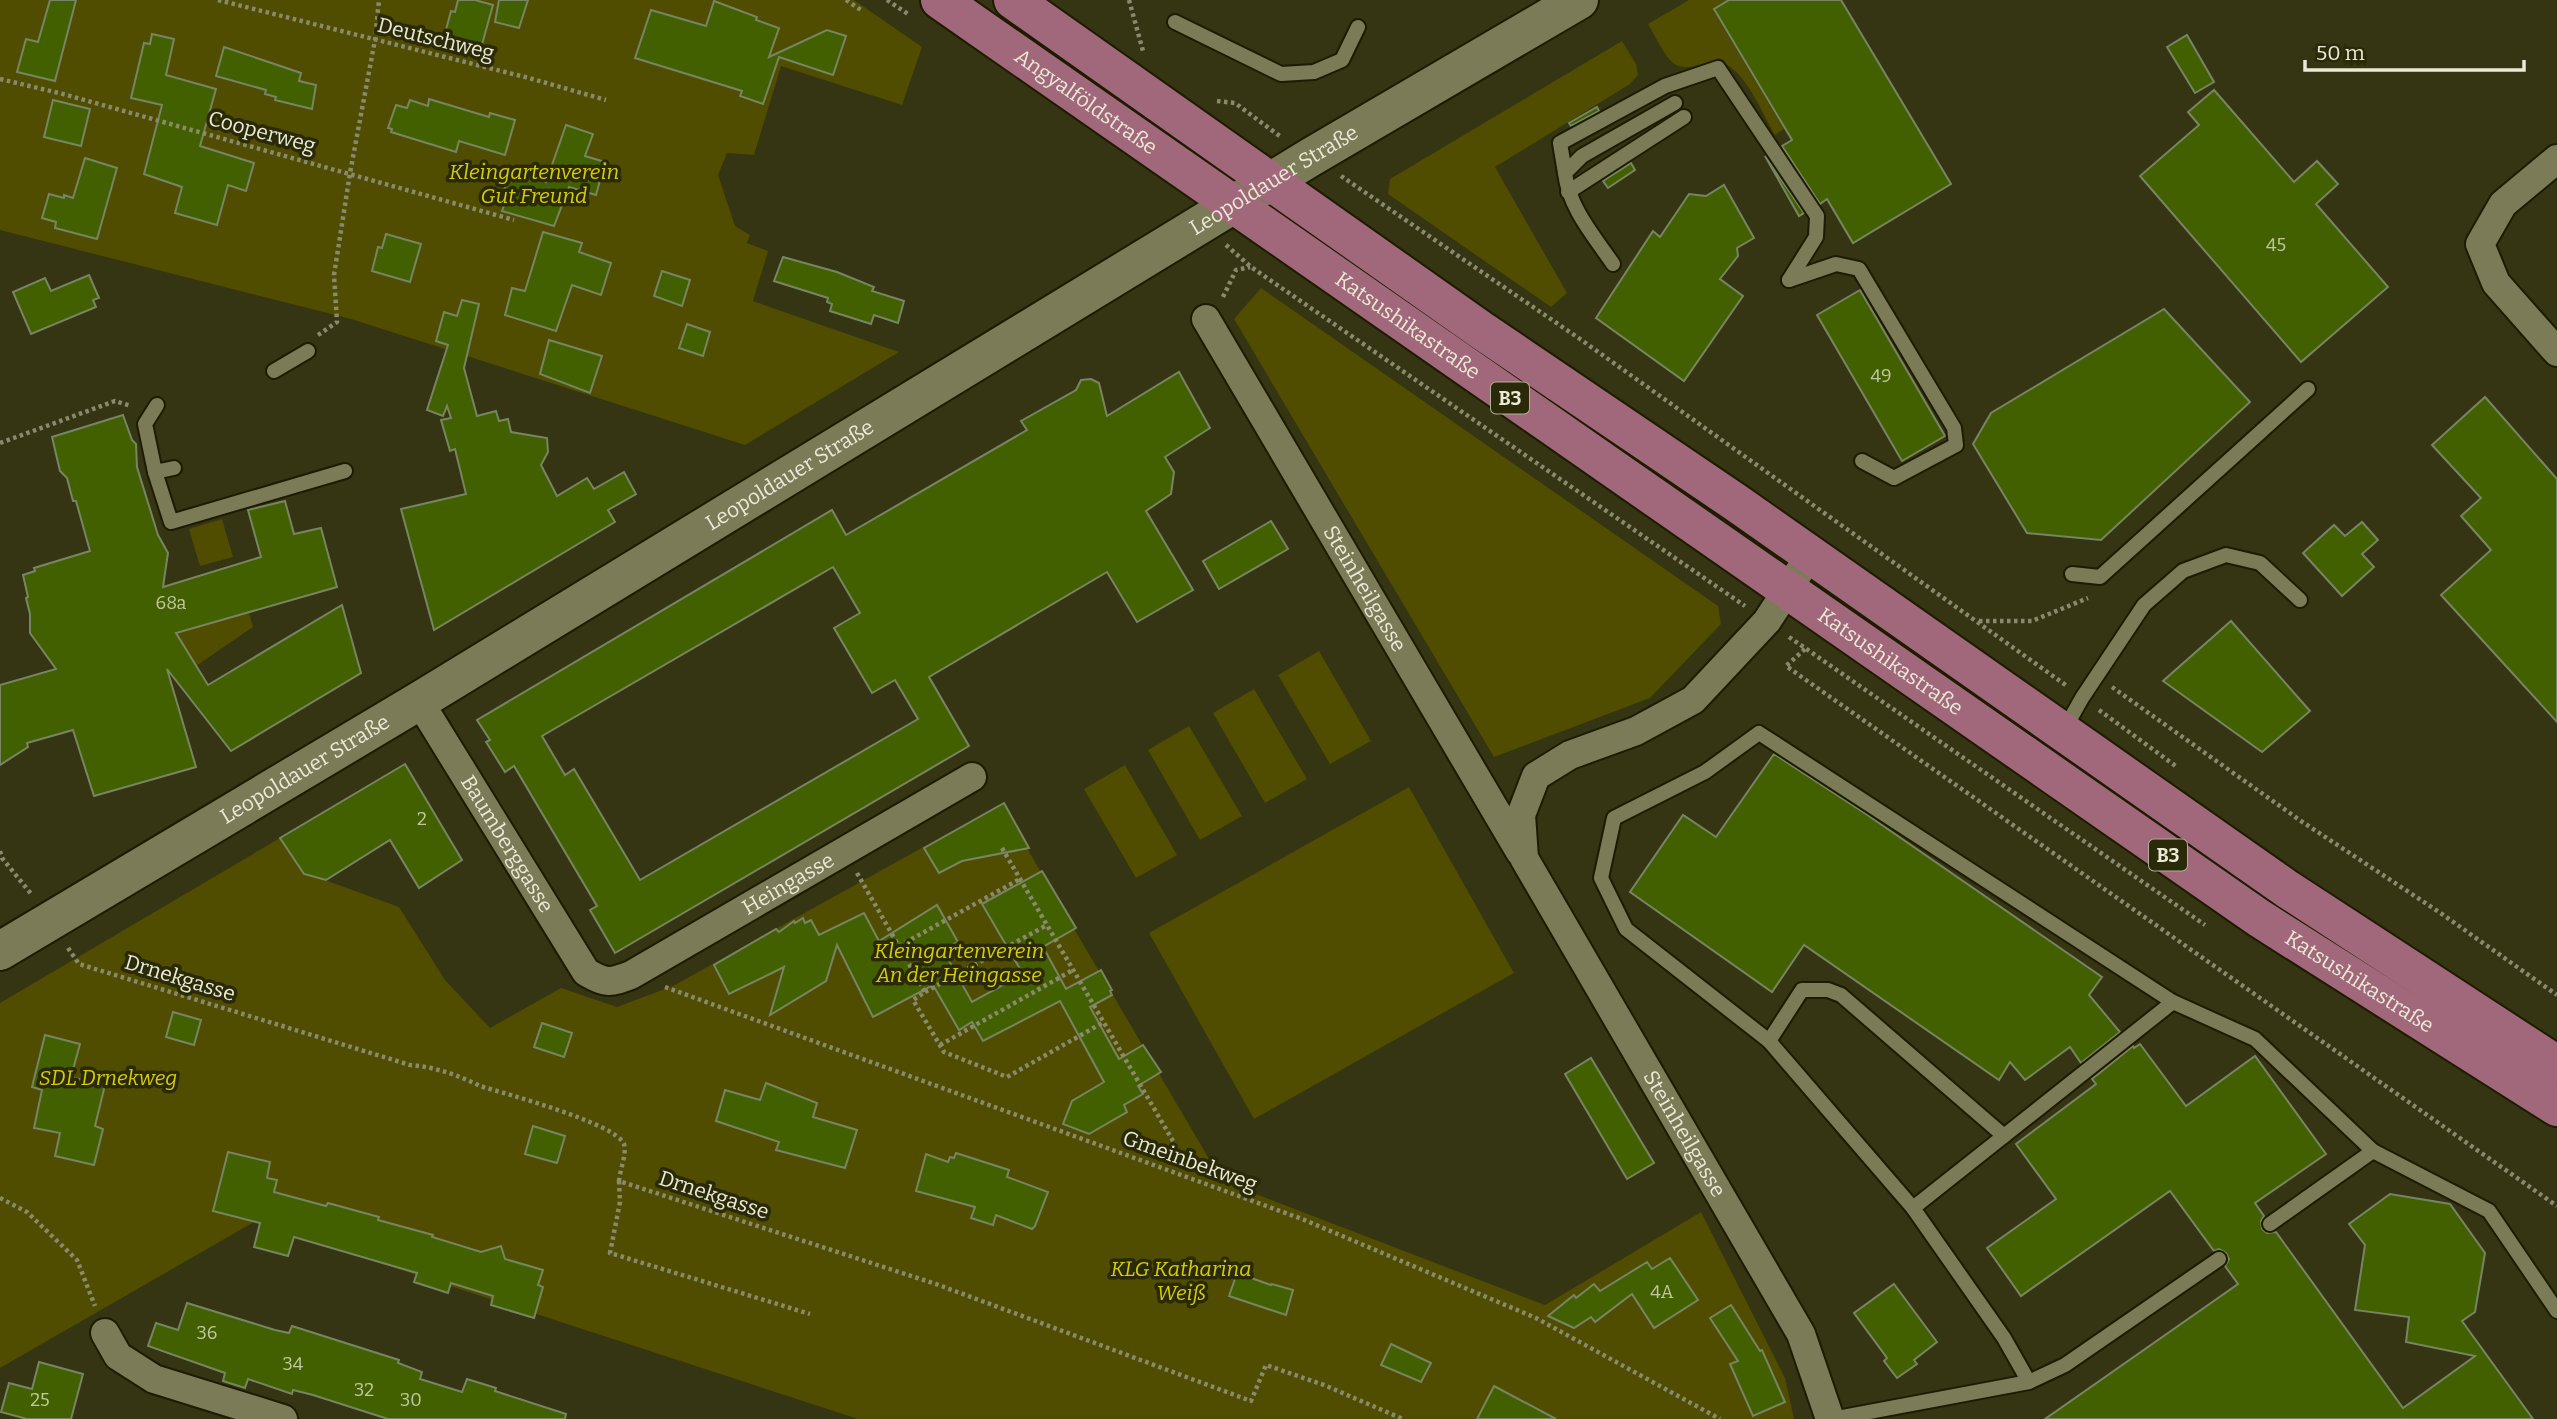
<svg xmlns="http://www.w3.org/2000/svg" width="2557" height="1419" font-family="Bitter,serif">
<style>
.green{fill:#504c00}
.building{fill:#436000;stroke:#778564;stroke-width:2;fill-rule:evenodd}
.lines{fill:none;stroke-linecap:round;stroke-linejoin:round}
.lane-casing{stroke:#1d1b00;stroke-width:18}
.street-casing{stroke:#1d1b00;stroke-width:32}
.secondary-casing{stroke:#1d1b00;stroke-width:42}
.primary-casing{stroke:#1d1b00;stroke-width:42}
.path{stroke:#89896e;stroke-width:4.5;stroke-dasharray:3.5 3.5;stroke-linecap:butt}
.lane{stroke:#7b7b58;stroke-width:14}
.street{stroke:#7b7b58;stroke-width:28}
.secondary{stroke:#7b7b58;stroke-width:38}
.primary{stroke:#a1687b;stroke-width:38}
.labels{text-anchor:middle;stroke-width:7;stroke-linejoin:round;paint-order:stroke}
.number-label{font-size:18px;fill:#c0c8a1}
.shield{fill:#2b2a08;stroke:#b1b099;stroke-width:2}
.shield-label{font-size:19px;font-weight:bold;fill:#eaead7}
.street-label{font-size:21px;fill:#eaead7;stroke:#2b2a08}
.park-label{font-size:21px;font-style:italic;fill:#d5cd09;stroke:#2b2a08}
</style>
<rect width="100%" height="100%" fill="#353413"/>
<g class="green">
<path d="M0 0H854L922 47 902 105 781 66 754 155 727 153 718 175 735 226 750 235 747 243 768 251 753 301 899 352 745 445 351 319 0 230Z"/>
<path d="M1689 0H1728L1713 10 1784 129 1775 135C1762 113 1750 81 1729 66 1711 53 1689 77 1672 62 1664 55 1654 34 1648 24Z"/>
<path d="M1622 41 1636 64 1638 75 1630 84 1495 167 1567 293 1551 307 1388 194 1390 179Z"/>
<path d="M1261 288 1718 606 1721 624 1650 698 1494 757 1234 319Z"/>
<path d="M222 519 233 557 200 566 189 529Z"/>
<path d="M235 566 253 627 196 666 176 633 235 616 221 569Z"/>
<path d="M1319 651 1371 741 1330 764 1278 675Z"/>
<path d="M1254 689 1307 779 1265 803 1213 713Z"/>
<path d="M1189 726 1242 816 1200 840 1148 750Z"/>
<path d="M1125 765 1177 855 1136 878 1084 789Z"/>
<path d="M1409 787 1514 973 1254 1119 1149 933Z"/>
<path d="M1001 804 1222 1181 1545 1305 1701 1212 1785 1378 1794 1419H858L254 1222 0 1368V1003L280 838 303 872 399 907 445 980 490 1028 561 988 617 1007 673 986Z"/>
</g>
<g class="building">
<path d="M50 0H76L55 81 17 72 26 39 38 42Z"/>
<path d="M458 0H475L493 5 479 55 442 45 451 11 455 12Z"/>
<path d="M499 0H528L519 28 495 22Z"/>
<path d="M1729 0H1841L1951 184 1853 243 1827 199 1820 204 1782 146 1792 140 1714 9Z"/>
<path d="M714 1 757 17 756 20 779 28 769 57 827 30 846 36 833 75 779 57 763 104 740 96 742 91 635 58 651 10 706 26Z"/>
<path d="M152 34 174 39 166 75 216 89 200 146 254 163 246 191 228 185 217 225 175 213 182 187 144 174 162 105 131 98 144 43 150 44Z"/>
<path d="M2187 35 2214 82 2195 93 2167 47Z"/>
<path d="M224 47 301 73 299 81 316 85 312 109 275 100 276 97 265 94 266 90 216 76Z"/>
<path d="M2214 90 2294 182 2317 161 2338 184 2316 204 2388 287 2301 362 2140 176 2199 125 2188 112Z"/>
<path d="M429 99 489 117 490 113 515 120 505 155 459 141 456 152 391 132 392 129 388 128 396 105 407 108 410 100 428 106Z"/>
<path d="M53 100 90 109 81 146 44 137Z"/>
<path d="M1597 107 1599 111 1571 126 1569 123Z"/>
<path d="M566 125 593 134 585 156 605 162 596 195 569 187 554 226 502 211 505 203 501 202 510 170 546 182Z"/>
<path d="M1765 156 1804 213 1799 216Z"/>
<path d="M85 158 117 168 97 239 55 228 56 222 42 218 49 194 64 198V195L73 198Z"/>
<path d="M1631 163 1635 170 1608 188 1603 181Z"/>
<path d="M1724 185 1754 238 1737 248 1738 256 1720 279 1743 296 1684 381 1596 318 1653 231 1660 237 1689 194 1706 196Z"/>
<path d="M543 232 582 243 579 252 611 263 601 295 572 285 556 331 505 315 512 288 525 291Z"/>
<path d="M386 234 421 244 410 282 372 271 378 247 382 248Z"/>
<path d="M783 257 837 272 874 287 872 291 904 301 898 323 874 315 871 324 830 311 832 304 827 302 828 298 774 281Z"/>
<path d="M662 271 690 280 682 306 654 296Z"/>
<path d="M89 275 99 298 93 300 96 307 31 334 13 292 45 278 51 291Z"/>
<path d="M1860 290 1945 436 1902 461 1817 315Z"/>
<path d="M462 300 479 304 464 368 477 416 496 411 499 421 508 419 511 432 547 438 548 452 541 465 557 496 587 478 594 489 624 472 636 494 608 510 615 522 434 630 401 509 466 494 455 449 450 451 441 420 451 418 447 406 443 416 427 410 448 345 436 341 444 312 457 316Z"/>
<path d="M2164 309 2250 402 2101 540 2027 533 1973 444 1991 413Z"/>
<path d="M687 324 710 332 703 356 679 348Z"/>
<path d="M549 340 602 356 590 393 540 374Z"/>
<path d="M1179 372 1210 428 1165 457 1174 472 1171 494 1146 511 1193 590 1137 622 1107 572 929 677 969 746 615 953 590 910 597 906 514 766 505 772 486 742 490 740 477 720 832 510 846 535 1027 430 1021 421 1076 390 1081 380 1091 379 1099 383 1107 416ZM833 567 860 613 834 628 872 693 895 680 918 719 640 880 574 769 565 775 542 736Z"/>
<path d="M2485 397 2557 479V722L2441 595 2491 550 2461 516 2481 498 2432 445Z"/>
<path d="M123 415 132 440 136 444 137 467 158 535 168 553 163 587 261 557 248 510 285 501 294 534 321 528 337 587 176 633 208 685 342 605 361 673 231 751 167 669 196 767 94 796 73 730 27 743 28 747 0 765V685L56 669 30 633V614L26 598 28 597 23 575 35 571 34 568 90 551 76 501H73L67 478 60 471 52 437Z"/>
<path d="M1271 521 1288 549 1219 589 1203 561Z"/>
<path d="M2362 522 2378 540 2362 554 2374 567 2342 596 2303 553 2334 525 2345 536Z"/>
<path d="M2231 621 2310 711 2262 752 2163 681Z"/>
<path d="M1774 754 1866 814 2102 977 2089 995 2120 1032 2081 1063 2070 1047 2025 1080 2010 1062 1999 1080 1804 945 1772 992 1630 892 1683 815 1716 837Z"/>
<path d="M405 764 462 860 419 888 390 840 326 880 304 874 280 838Z"/>
<path d="M1004 803 1029 848 962 861 939 873 924 848Z"/>
<path d="M1042 871 1076 928 1043 947 1066 989 1101 970 1112 990 1110 991 1112 995 1090 1007 1119 1059 1143 1045 1161 1072 1138 1086 1143 1094 1124 1105 1127 1112 1089 1134 1063 1124 1072 1101 1104 1082 1060 1001 983 1041 972 1022 959 1030 933 985 873 1017 837 945 826 981 770 1015 784 967 729 994 714 965 776 929 779 932 794 921 795 923 803 918 805 923 811 920 819 935 864 913 879 941 937 905 958 942 943 950 972 1002 1023 974 982 904Z"/>
<path d="M173 1012 201 1020 194 1045 166 1037Z"/>
<path d="M542 1023 572 1033 564 1057 534 1047Z"/>
<path d="M45 1035 80 1044 71 1077 105 1085 95 1126 103 1129 94 1165 55 1156 60 1133 34 1128 42 1090 32 1087Z"/>
<path d="M2140 1044 2186 1106 2255 1056 2326 1154 2255 1203 2264 1216 2261 1221 2262 1229 2267 1233 2276 1232 2403 1408 2475 1356 2406 1342 2409 1317 2355 1310 2365 1245 2349 1224 2390 1194 2450 1204 2485 1253 2475 1312 2462 1321 2533 1419H2045L2238 1284 2225 1266 2229 1259 2226 1253 2219 1249 2214 1251 2170 1191 2021 1296 1987 1248 2056 1199 2016 1144 2096 1084 2092 1079 2133 1046 2134 1048Z"/>
<path d="M1591 1058 1654 1163 1627 1179 1565 1074Z"/>
<path d="M766 1083 817 1103 813 1117 857 1130 845 1168 776 1150 779 1142 716 1121 725 1090 760 1100Z"/>
<path d="M533 1126 565 1136 557 1163 525 1154Z"/>
<path d="M228 1152 270 1162 267 1178 277 1180 274 1192 326 1206 328 1203 379 1217 378 1220 433 1235 432 1237 481 1252 501 1246 505 1259 543 1270 538 1285 543 1287 534 1318 491 1305 493 1296 451 1283 448 1293 414 1282 417 1273 294 1237 288 1256 254 1247 260 1223 213 1211Z"/>
<path d="M956 1153 1009 1170 1007 1177 1048 1192 1035 1226 1032 1229 996 1215 993 1225 971 1218 975 1207 916 1191 926 1154 948 1162 950 1157 954 1158Z"/>
<path d="M1670 1258 1698 1300 1654 1328 1632 1294 1595 1322 1591 1317 1574 1328 1548 1316 1574 1295 1576 1298 1594 1284 1600 1291 1647 1262 1652 1269Z"/>
<path d="M1237 1273 1271 1285 1272 1284 1293 1290 1286 1315 1229 1296Z"/>
<path d="M1894 1284 1937 1342 1914 1360 1917 1364 1897 1378 1884 1361 1887 1358 1854 1313Z"/>
<path d="M187 1303 275 1330 289 1333 292 1326 399 1360 398 1363 422 1372 420 1379 462 1392 467 1379 496 1388 495 1391 566 1414 565 1419H388L313 1395 293 1390 292 1394 248 1379 245 1388 223 1381 225 1373 148 1346 156 1323 178 1330Z"/>
<path d="M1731 1305 1760 1351 1762 1350 1785 1402 1753 1416 1730 1364 1738 1361 1710 1318Z"/>
<path d="M1391 1344 1431 1363 1421 1382 1381 1365Z"/>
<path d="M39 1362 83 1374 71 1419H27L1 1412 9 1383 32 1389Z"/>
<path d="M1494 1386 1556 1419H1477Z"/>
</g>
<g class="lines">
<g class="lane-casing">
<g id="lane">
<path d="M1175 22 1281 74 1314 72 1342 60 1358 27"/>
<path d="M1565 173 1560 143 1665 86 1718 68 1817 216 1816 237 1789 280"/>
<path d="M1568 192 1684 117"/>
<path d="M1613 264C1594 236 1569 208 1565 173L1582 156 1675 103"/>
<path d="M1789 280 1836 264 1859 269 1954 428 1956 445 1894 478 1862 461"/>
<path d="M274 371 308 351"/>
<path d="M157 405 145 424 155 472 174 468"/>
<path d="M155 472 171 522 345 471"/>
<path d="M2072 574 2100 577 2308 389"/>
<path d="M2064 730 2082 698 2144 605 2183 571 2226 555 2260 563 2300 600"/>
<path d="M1769 1041 1802 990H1828L1841 995 2004 1136"/>
<path d="M1913 1208 1769 1041 1626 929 1601 878 1614 818 1705 772 1759 733 2173 1002"/>
<path d="M2270 1224 2373 1151"/>
<path d="M2029 1382 2004 1338 1913 1208 2173 1002 2255 1039 2373 1151 2489 1211 2557 1311"/>
<path d="M1832 1419 2029 1382 2065 1365 2219 1259"/>
</g>
</g>
<g class="street-casing">
<g id="street">
<path d="M2557 159 2503 204 2480 244 2496 283 2557 352"/>
<path id="s1" d="M1206 319 1520 852"/>
<path id="s2" d="M1810 555 1767 621 1693 700 1636 731 1570 755 1536 776 1521 815 1524 858 1801 1334 1830 1419"/>
<path id="s3" d="M419 701 586 972C606 984 610 983 631 975L972 777"/>
<path d="M105 1333 118 1356 154 1379 283 1419"/>
</g>
</g>
<g class="secondary-casing">
<g id="secondary">
<path id="s4" d="M0 951 419 701 1311 157 1579 0"/>
</g>
</g>
<g class="primary-casing">
<g id="primary">
<path id="s5" d="M940 0 2259 918 2557 1107"/>
<path d="M1013 0 1481 330 1735 502 2287 889 2557 1065"/>
</g>
</g>
<g class="path">
<path d="M218 0 529 78 606 100"/>
<path d="M846 0 861 10"/>
<path d="M887 0 908 14"/>
<path d="M1129 0 1143 51"/>
<path d="M0 79 63 94 514 220"/>
<path d="M1217 101 1235 103 1281 137"/>
<path d="M1341 176 1580 339 2067 686"/>
<path d="M1226 245 1251 267 1745 606"/>
<path d="M1223 297 1236 270 1250 267"/>
<path d="M318 335 337 322 334 275 350 173 375 40 379 0"/>
<path d="M0 443 115 401 131 406"/>
<path d="M1979 621H2032L2088 598"/>
<path d="M1789 637 2205 925"/>
<path d="M1805 649 1786 666 2557 1206"/>
<path d="M2112 687 2301 821 2439 912 2557 995"/>
<path d="M2099 710 2177 767"/>
<path d="M1002 848 1173 1141"/>
<path d="M0 851 2 858 32 895"/>
<path d="M857 873 925 992 913 1000 944 1052 1007 1077 1104 1022"/>
<path d="M899 946 1020 879"/>
<path d="M68 948 79 964 410 1065C435 1067 458 1075 480 1086 506 1094 615 1123 624 1144 627 1153 620 1170 619 1181L936 1284 1251 1401 1266 1365 1324 1385 1403 1419"/>
<path d="M665 987 1302 1219 1536 1318 1720 1419"/>
<path d="M925 992 1047 925"/>
<path d="M940 1045 1073 970"/>
<path d="M619 1181 620 1202 610 1253 810 1314"/>
<path d="M0 1198 27 1212 77 1260 95 1306"/>
</g>
<use href="#lane" class="lane"/>
<use href="#street" class="street"/>
<use href="#secondary" class="secondary"/>
<use href="#primary" class="primary"/>
</g>
<g class="labels">
<g class="number-label">
<text x="2276" y="251">45</text>
<text x="1881" y="382">49</text>
<text x="171" y="609">68a</text>
<text x="422" y="825">2</text>
<text x="1662" y="1298">4A</text>
<text x="207" y="1339">36</text>
<text x="293" y="1370">34</text>
<text x="364" y="1396">32</text>
<text x="40" y="1406">25</text>
<text x="411" y="1406">30</text>
</g>
<g class="shield">
<rect x="1491" y="382.5" width="38" height="31" rx="5"/>
<rect x="2149" y="839.5" width="38" height="31" rx="5"/>
</g>
<g class="shield-label">
<text x="1510" y="405">B3</text>
<text x="2168" y="862">B3</text>
</g>
<g class="street-label">
<text transform="translate(436 39) rotate(14)" y="7">Deutschweg</text>
<text dy="7" stroke="none"><textPath href="#s5" startOffset="178">Angyalföldstraße</textPath></text>
<text transform="translate(262 132) rotate(15)" y="7">Cooperweg</text>
<text dy="7" stroke="none"><textPath href="#s4" startOffset="1489">Leopoldauer Straße</textPath></text>
<text dy="7" stroke="none"><textPath href="#s5" startOffset="570">Katsushikastraße</textPath></text>
<text dy="7" stroke="none"><textPath href="#s4" startOffset="922">Leopoldauer Straße</textPath></text>
<text dy="7" stroke="none"><textPath href="#s1" startOffset="313">Steinheilgasse</textPath></text>
<text dy="7" stroke="none"><textPath href="#s5" startOffset="1158">Katsushikastraße</textPath></text>
<text dy="7" stroke="none"><textPath href="#s4" startOffset="355">Leopoldauer Straße</textPath></text>
<text dy="7" stroke="none"><textPath href="#s3" startOffset="168">Baumberggasse</textPath></text>
<text dy="7" stroke="none"><textPath href="#s3" startOffset="548">Heingasse</textPath></text>
<text transform="translate(180 978) rotate(17)" y="7">Drnekgasse</text>
<text dy="7" stroke="none"><textPath href="#s5" startOffset="1726">Katsushikastraße</textPath></text>
<text dy="7" stroke="none"><textPath href="#s2" startOffset="766">Steinheilgasse</textPath></text>
<text transform="translate(1190 1161) rotate(20)" y="7">Gmeinbekweg</text>
<text transform="translate(714 1195) rotate(18)" y="7">Drnekgasse</text>
</g>
<g class="park-label">
<text x="534" y="179">Kleingartenverein<tspan x="534" dy="24">Gut Freund</tspan></text>
<text x="959" y="958">Kleingartenverein<tspan x="959" dy="24">An der Heingasse</tspan></text>
<text x="108" y="1085">SDL Drnekweg</text>
<text x="1181" y="1276">KLG Katharina<tspan x="1181" dy="24">Weiß</tspan></text>
</g>
</g>
<path d="M2305 60v10h219v-10" fill="none" stroke="#eaead7" stroke-width="3.5"/>
<text x="2316" y="60" font-size="21" fill="#eaead7" stroke="#2b2a08" stroke-width="5" paint-order="stroke">50 m</text>
</svg>
